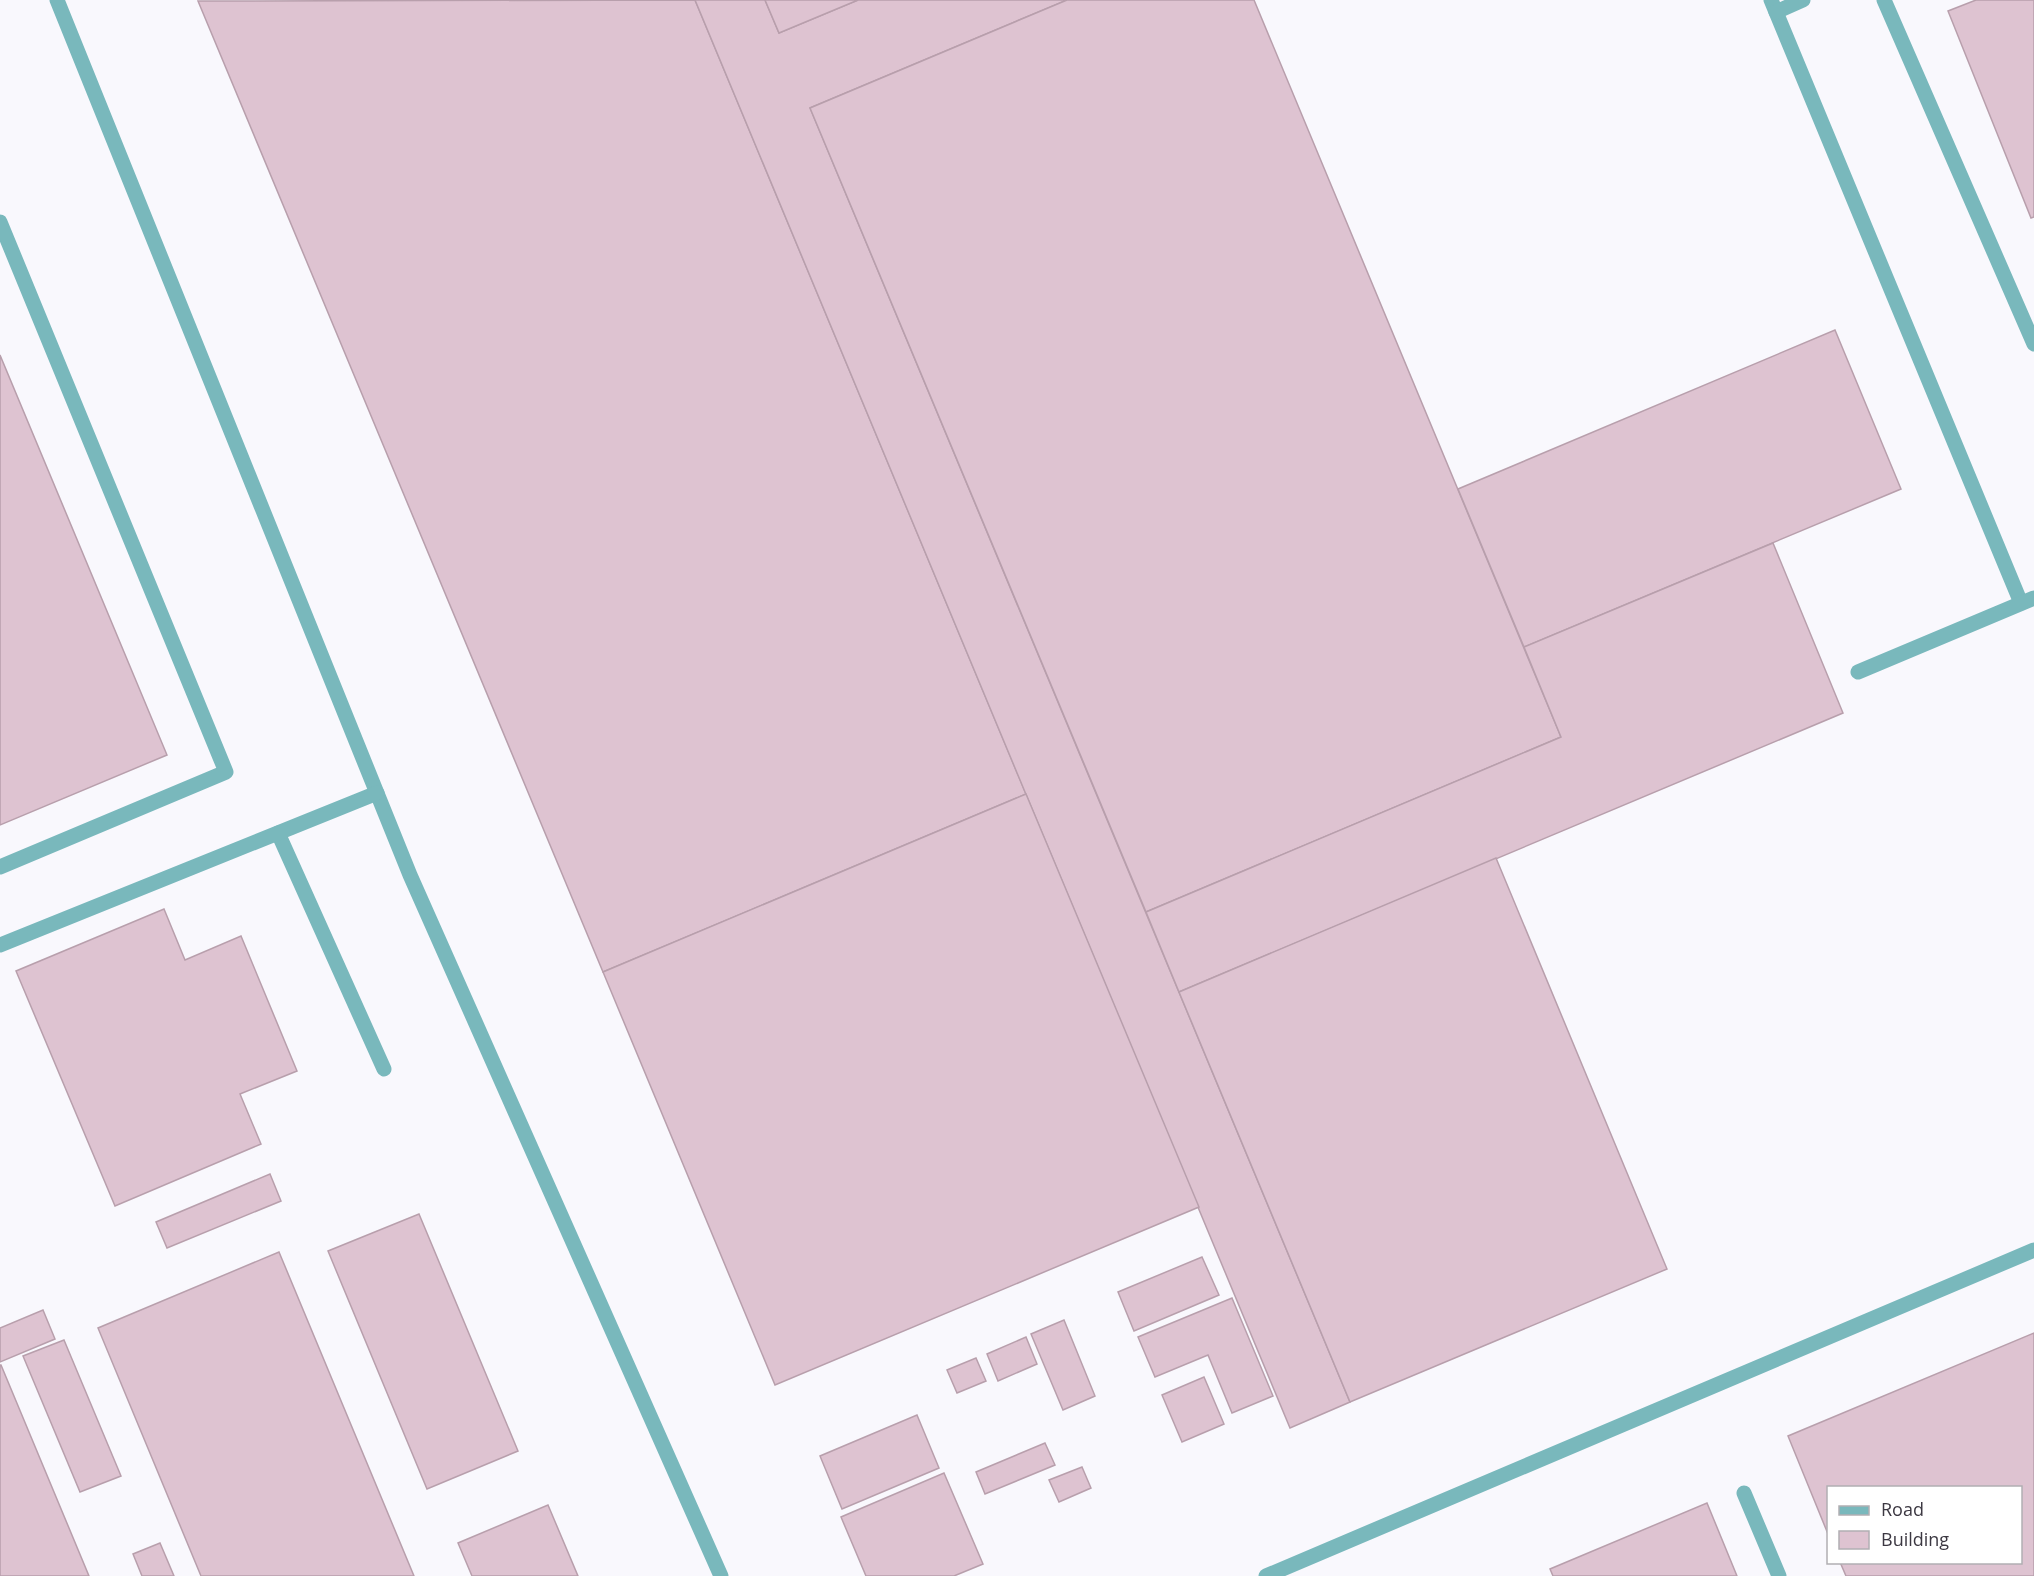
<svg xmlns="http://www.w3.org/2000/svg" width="2034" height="1576" font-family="'Open Sans',sans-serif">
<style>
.building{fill:#dec3d1;stroke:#b89fac;stroke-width:1.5}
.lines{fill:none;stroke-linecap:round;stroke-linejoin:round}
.minor{stroke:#79b8bc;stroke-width:15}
</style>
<rect width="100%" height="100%" fill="#f9f8fd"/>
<g class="building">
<path d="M695 0 1026 794 603 972 198 1Z"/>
<path d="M695 0H765L779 33 858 0H1067L810 108 1350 1402 1290 1428Z"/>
<path d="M765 0H858L779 33Z"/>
<path d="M1067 0H1254L1561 737 1146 912 810 108Z"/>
<path d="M1976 0H2034V217L2031 218 1948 11Z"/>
<path d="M1835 330 1901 489 1524 647 1458 489Z"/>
<path d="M0 355 167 755 0 825Z"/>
<path d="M1773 543 1843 713 1179 992 1146 912 1561 737 1524 647Z"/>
<path d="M1026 794 1199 1207 775 1385 603 972Z"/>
<path d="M1496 858 1667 1269 1350 1402 1179 992Z"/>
<path d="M164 909 185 960 241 936 297 1071 240 1094 261 1144 115 1206 16 971Z"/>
<path d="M270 1174 281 1201 167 1248 156 1222Z"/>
<path d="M419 1214 518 1451 427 1489 328 1251Z"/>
<path d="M279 1252 414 1576H201L98 1328Z"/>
<path d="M1202 1257 1219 1295 1134 1331 1118 1292Z"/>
<path d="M1232 1298 1273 1396 1232 1413 1208 1355 1155 1377 1138 1337Z"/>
<path d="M43 1310 55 1339 0 1362V1328Z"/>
<path d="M1064 1320 1095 1396 1063 1410 1031 1334Z"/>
<path d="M2034 1333V1576H1846L1840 1562H2020V1488H1828V1534L1788 1436Z"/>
<path d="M1026 1337 1037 1364 998 1381 987 1354Z"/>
<path d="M64 1340 121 1476 80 1492 23 1356Z"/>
<path d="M976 1358 986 1381 957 1393 947 1370Z"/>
<path d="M0 1365H1L89 1576H0Z"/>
<path d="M1204 1377 1224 1424 1182 1442 1162 1395Z"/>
<path d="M917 1415 939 1468 842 1509 820 1456Z"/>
<path d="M1045 1443 1055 1465 985 1494 976 1472Z"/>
<path d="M1082 1467 1091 1488 1059 1502 1049 1480Z"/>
<path d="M944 1473 983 1564 954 1576H866L841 1517Z"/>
<path d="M1707 1503 1737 1576H1553L1550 1569Z"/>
<path d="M548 1505 578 1576H472L458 1543Z"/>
<path d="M160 1543 174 1576H142L133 1554Z"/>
</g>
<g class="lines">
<g class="minor">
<path d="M57 0 410 875 721 1576"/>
<path d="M1771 0 2021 603"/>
<path d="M1884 0 2034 344"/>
<path d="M1776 12 1803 0"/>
<path d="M0 222 226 772 0 867"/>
<path d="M1858 672 2034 598"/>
<path d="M278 833 384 1069"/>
<path d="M0 945 377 793"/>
<path d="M1744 1493 1779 1576"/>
<path d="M1266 1576 2034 1250"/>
</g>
</g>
<rect x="1827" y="1486" width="195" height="78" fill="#ffffff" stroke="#b1afb3" stroke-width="1.5"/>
<rect x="1839" y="1506" width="30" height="9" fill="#79b8bc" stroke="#b1afb3" stroke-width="1.5"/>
<text x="1881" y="1516" font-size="18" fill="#3c3842">Road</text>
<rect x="1839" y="1531" width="30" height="18" fill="#dec3d1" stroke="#b1afb3" stroke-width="1.5"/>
<text x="1881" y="1546" font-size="18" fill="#3c3842">Building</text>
</svg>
